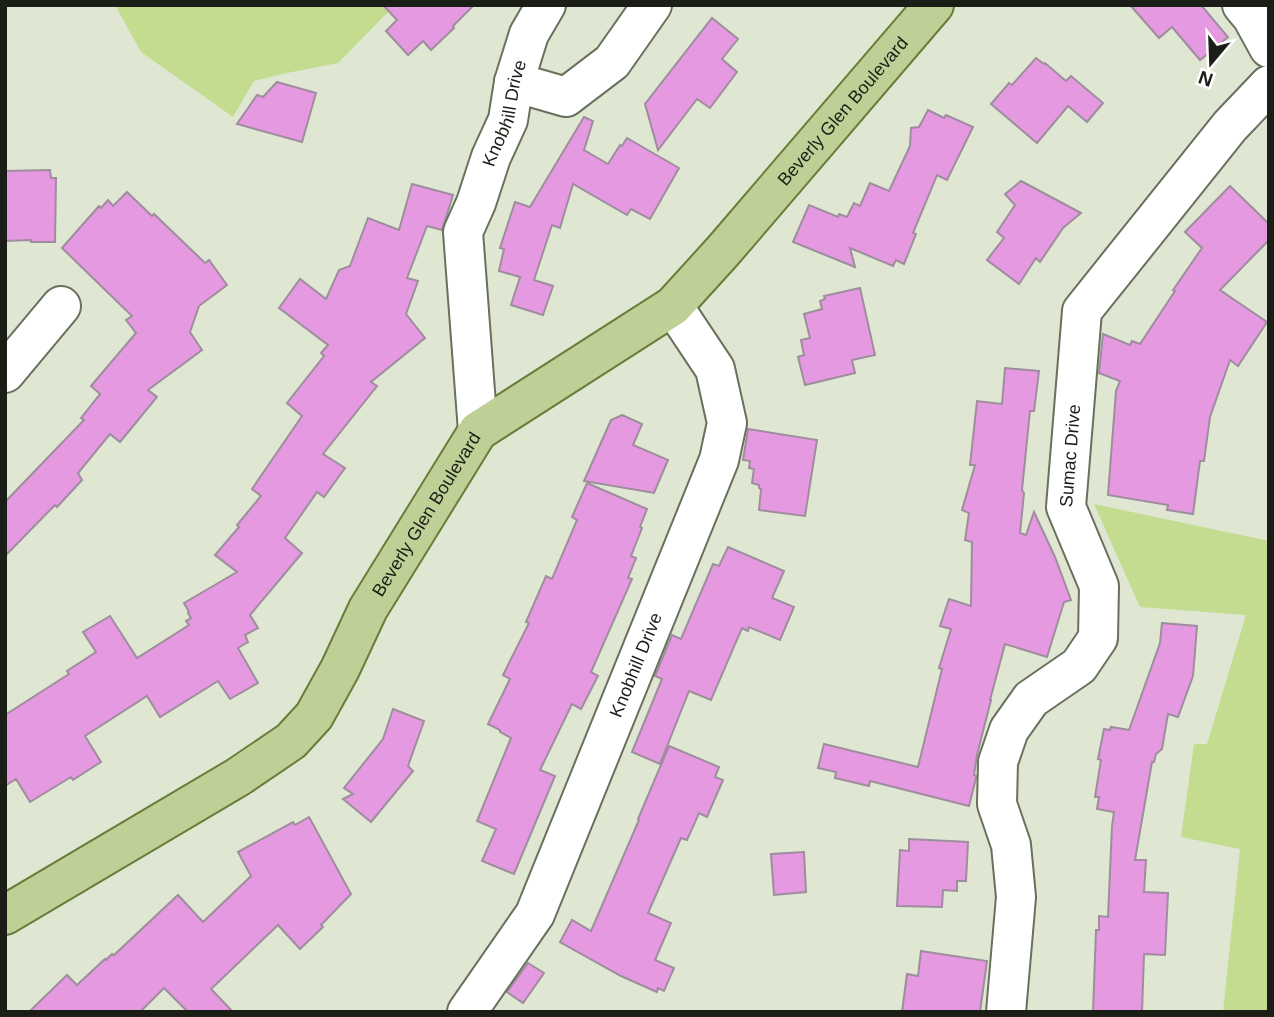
<svg xmlns="http://www.w3.org/2000/svg" width="1274" height="1017" font-family="Helvetica,sans-serif">
<style>
.green{fill:#c3dc90}
.building{fill:#e599e1;stroke:#9e8d9d;stroke-width:2}
.lines{fill:none;stroke-linecap:round;stroke-linejoin:round}
.minor-casing{stroke:#69705d;stroke-width:42}
.major-casing{stroke:#697d3a;stroke-width:42}
.minor{stroke:#fff;stroke-width:38}
.major{stroke:#bed095;stroke-width:38}
.labels{text-anchor:middle;stroke-width:5;stroke-linejoin:round;paint-order:stroke}
.street-label{font-size:18px;fill:#1b1e16;stroke:#fff}
</style>
<rect width="100%" height="100%" fill="#dfe7d2"/>
<g class="green">
<path d="M115 5H395L338 63 282 74 254 81 233 117 141 52Z"/>
<path d="M1094 504 1269 541V1012H1223L1240 849 1181 837 1194 744H1207L1246 615 1140 607Z"/>
</g>
<g class="building">
<path d="M383 5H474L453 26 454 28 431 50 423 41 408 55 386 31 397 20Z"/>
<path d="M1130 5H1201L1228 37 1200 60 1172 27 1159 38Z"/>
<path d="M712 18 738 39 722 59 737 72 710 108 697 99 658 150 645 104Z"/>
<path d="M1036 58 1044 64 1045 63 1066 81 1071 76 1103 103 1087 122 1068 106 1037 143 991 104 1009 83 1012 85Z"/>
<path d="M277 82 316 93 302 142 237 124 257 95 263 97Z"/>
<path d="M928 110 944 118 946 115 973 127 947 180 937 175 913 233 916 234 904 264 896 260 893 266 850 248 855 267 793 242 809 205 838 217 839 214 847 217 854 203 860 206 870 183 889 191 910 146 911 128 919 127Z"/>
<path d="M584 117 593 121 584 150 608 164 620 145 622 146 627 138 679 168 650 219 631 209 627 215 573 184 560 228 552 225 534 280 553 286 543 315 511 305 520 277 499 271 504 249 500 248 515 202 530 207Z"/>
<path d="M50 170 51 178H56L55 242H31V240L5 241V171Z"/>
<path d="M1021 181 1081 213 1063 228 1040 262 1036 258 1019 284 987 260 1004 238 997 232 1015 205 1005 194Z"/>
<path d="M412 184 453 195 442 230 427 226 407 278 418 281 406 314 425 338 371 382 377 386 323 454 345 468 324 497 317 492 285 538 302 553 250 615 258 628 245 635 248 642 238 648 258 683 230 699 218 681 160 717 147 696 85 736 101 762 73 780 71 777 30 802 16 779 5 786V715L69 674 67 671 96 652 83 632 110 616 137 658 189 625 186 621 191 618 188 613 189 612 184 603 237 572 215 555 239 527 237 525 261 496 252 489 302 416 287 403 324 356 321 353 328 345 279 308 300 279 326 299 339 270 350 266 368 218 399 230Z"/>
<path d="M1230 186 1269 224V240L1220 290 1267 322 1238 366 1230 360 1210 417 1204 461H1200L1193 514 1167 510 1168 505 1108 495 1116 391 1120 381 1099 373 1103 334 1130 345 1132 341 1140 344 1175 291 1173 290 1202 248 1185 232Z"/>
<path d="M127 192 152 216 154 214 205 263 209 260 227 285 199 306 190 332 202 350 148 390 157 397 120 442 110 434 78 473 82 480 57 507 55 505 5 556V502L84 420 81 418 100 394 91 386 136 333 126 320 132 316 62 248 99 206 101 208 108 200 113 206Z"/>
<path d="M860 288 875 355 852 360 855 373 805 385 798 357 804 355 801 340 810 338 804 314 822 309 820 301 825 299 824 296Z"/>
<path d="M1005 368 1039 371 1034 411H1030L1022 490 1024 493 1020 533 1026 535 1034 512 1055 557 1071 600 1064 602 1047 657 1005 644 990 700H991L977 755 974 775 976 776V778L969 806 870 781 869 786 835 778 836 772 818 768 824 744 918 767 942 669 939 668 951 629 940 626 949 599 971 606 972 542 965 540 969 513 962 510 975 465H970L977 401 1002 404Z"/>
<path d="M622 415 642 424 633 445 668 460 654 493 584 481 611 420Z"/>
<path d="M748 429 817 440 805 516 759 510 761 489 759 488V485L752 483 754 469 749 468 750 461 743 460Z"/>
<path d="M587 483 647 509 640 527 642 528 631 556 636 558 628 578 632 579 591 672 598 676 581 709 572 704 540 770 555 776 514 874 482 861 496 829 477 821 511 738 500 732V730L488 724 510 679 503 675 529 623 526 622 546 576 552 579 577 520 572 517Z"/>
<path d="M728 547 784 571 772 598 794 607 780 640 749 627 748 631 742 628 711 700 689 691 660 764 632 752 662 679 655 676 672 635 681 639 713 564 719 566Z"/>
<path d="M1162 623 1197 626 1193 676 1178 717 1168 714 1162 749 1156 754 1154 762H1152L1135 860H1146L1144 892 1168 893 1165 955 1144 954 1142 1012H1093L1096 930H1099V916L1108 917 1112 826 1114 812 1097 809 1099 797H1095L1101 760 1098 759 1104 729 1110 730 1111 727 1129 730 1160 643Z"/>
<path d="M393 709 424 721 408 766 413 771 371 822 343 799 353 794 344 788 383 739Z"/>
<path d="M669 746 719 767 715 777 723 780 707 817 699 813 687 840 681 838 648 913 671 923 655 960 674 968 664 991 658 988 657 992 621 976 560 942 572 920 591 931 639 820 638 819Z"/>
<path d="M309 817 351 894 321 925 323 927 300 949 278 925 211 989 233 1012H188L164 988 140 1012H29L67 975 77 985 105 959 106 960 112 954 114 955 178 895 203 922 251 876 238 852 293 822 295 825Z"/>
<path d="M909 839 968 842 966 881H957V891L943 890 942 907 897 906 900 850 909 851Z"/>
<path d="M804 852 806 892 774 895 771 854Z"/>
<path d="M921 951 987 961 980 1012H902L907 974 918 976Z"/>
<path d="M528 963 544 973 523 1003 507 992Z"/>
</g>
<g class="lines">
<g class="minor-casing">
<g id="minor">
<path d="M1242 5 1252 17 1269 48"/>
<path d="M514 82 566 97 612 62 652 5"/>
<path d="M5 373 61 306"/>
<path id="s1" d="M478 431 463 232 476 203 491 157 508 120 514 82 529 34 546 5"/>
<path id="s2" d="M467 1012 535 914 719 460 727 423 715 369 673 306"/>
<path id="s3" d="M1006 1012 1016 897 1011 845 997 804 998 762 1009 730 1031 699 1079 666 1098 638 1099 586 1066 507 1082 311 1230 126 1269 85"/>
</g>
</g>
<g class="major-casing">
<g id="major">
<path id="s4" d="M5 915 238 777 291 741 314 716 340 669 368 609 478 431 673 306 723 251 934 5"/>
</g>
</g>
<use href="#minor" class="minor"/>
<use href="#major" class="major"/>
</g>
<g class="labels">
<g class="street-label">
<text dy="6" stroke="none"><textPath href="#s4" startOffset="1188">Beverly Glen Boulevard</textPath></text>
<text dy="6" stroke="none"><textPath href="#s1" startOffset="326">Knobhill Drive</textPath></text>
<text dy="6" stroke="none"><textPath href="#s3" startOffset="606">Sumac Drive</textPath></text>
<text dy="6" stroke="none"><textPath href="#s4" startOffset="600">Beverly Glen Boulevard</textPath></text>
<text dy="6" stroke="none"><textPath href="#s2" startOffset="388">Knobhill Drive</textPath></text>
</g>
</g>
<rect width="1274" height="1017" fill="none" stroke="#1b1e16" stroke-width="14"/>
<g transform="translate(1211 63) rotate(199)" stroke="#ffffff" stroke-width="5" paint-order="stroke">
<path d="M0-5L12 26L0 18L-12 26Z" fill="#1b1e16"/>
<text y="-10" font-size="19" font-weight="bold" text-anchor="middle" fill="#1b1e16">N</text>
</g>
</svg>
